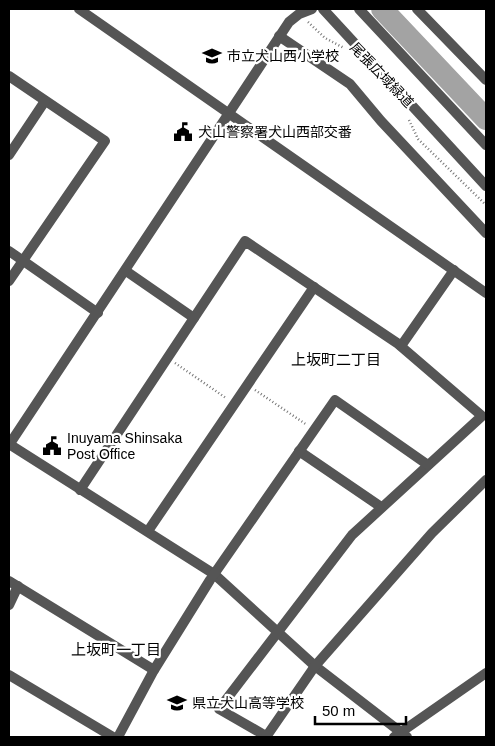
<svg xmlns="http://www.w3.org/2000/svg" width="495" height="746" font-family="Helvetica,'Noto Sans JP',sans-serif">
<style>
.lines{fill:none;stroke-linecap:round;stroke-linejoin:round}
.river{stroke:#a3a3a3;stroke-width:22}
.path{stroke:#777;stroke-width:2.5;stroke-dasharray:1 2.5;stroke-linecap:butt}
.minor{stroke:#555;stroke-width:10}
.tertiary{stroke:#555;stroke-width:10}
.labels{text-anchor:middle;stroke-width:4.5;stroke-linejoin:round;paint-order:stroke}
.poi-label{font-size:14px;fill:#000;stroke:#fff;text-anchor:start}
.street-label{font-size:14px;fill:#000;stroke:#fff}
.neighbourhood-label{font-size:15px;fill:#000;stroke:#fff}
</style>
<rect width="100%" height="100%" fill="#fff"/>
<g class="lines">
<path class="river" d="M382 9 486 119"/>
<g class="path">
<path d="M308 22 325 38 344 48"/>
<path d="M409 120 418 139 486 205"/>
<path d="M175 363 226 398"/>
<path d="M255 390 307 425"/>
</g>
<g class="minor">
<path d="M323 9 486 186"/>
<path d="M359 9 486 145"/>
<path d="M417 9 486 80"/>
<path d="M279 36 350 84 381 121 486 233"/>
<path d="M9 76 105 141 9 281"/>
<path d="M229 113 289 22 299 14 312 9"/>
<path d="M9 155 45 101"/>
<path d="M9 251 98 313"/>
<path d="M126 271 194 318"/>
<path d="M401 346 454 270"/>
<path d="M9 444 214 574 315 666 407 737"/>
<path d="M299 451 381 507"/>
<path d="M80 490 245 241 397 343 482 416 352 535 219 709 266 736"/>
<path d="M148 531 314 287"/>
<path d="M9 581 154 670"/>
<path d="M9 605 18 586"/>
<path d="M9 675 113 737"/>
<path d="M118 737 154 670 210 580 335 400 428 465"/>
<path d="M266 737 315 666 432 533 486 480"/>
<path d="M394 737 486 673"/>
</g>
<g class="tertiary">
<path d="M79 9 486 293"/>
<path d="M9 445 229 113"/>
</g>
</g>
<defs>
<g id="school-bare" transform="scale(1.5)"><path d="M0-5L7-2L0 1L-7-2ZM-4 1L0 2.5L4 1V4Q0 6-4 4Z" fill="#000" stroke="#fff" stroke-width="2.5" paint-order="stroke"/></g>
<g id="civic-bare" transform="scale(1.5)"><path d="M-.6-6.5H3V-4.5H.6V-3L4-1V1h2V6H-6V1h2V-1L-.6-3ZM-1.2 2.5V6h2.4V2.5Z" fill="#000" stroke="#fff" stroke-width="2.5" paint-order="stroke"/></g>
</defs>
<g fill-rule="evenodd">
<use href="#school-bare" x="212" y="56"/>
<use href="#civic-bare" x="183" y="132"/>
<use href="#civic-bare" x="52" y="446"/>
<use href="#school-bare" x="177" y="703"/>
</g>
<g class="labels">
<g class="poi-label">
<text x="227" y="61">市立犬山西小学校</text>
<text x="198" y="137">犬山警察署犬山西部交番</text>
<text x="67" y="443">Inuyama Shinsaka<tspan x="67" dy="16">Post Office</tspan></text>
<text x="192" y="708">県立犬山高等学校</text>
</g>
<g class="street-label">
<text transform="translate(382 75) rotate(46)" y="5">尾張広域緑道</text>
</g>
<g class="neighbourhood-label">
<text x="336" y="365">上坂町二丁目</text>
<text x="116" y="655">上坂町一丁目</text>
</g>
</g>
<rect width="495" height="746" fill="none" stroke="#000000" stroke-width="20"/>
<path d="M315 716v8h91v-8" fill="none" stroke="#000000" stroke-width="2.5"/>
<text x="322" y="716" font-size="15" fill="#000000" stroke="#ffffff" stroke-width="4" paint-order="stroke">50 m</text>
</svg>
